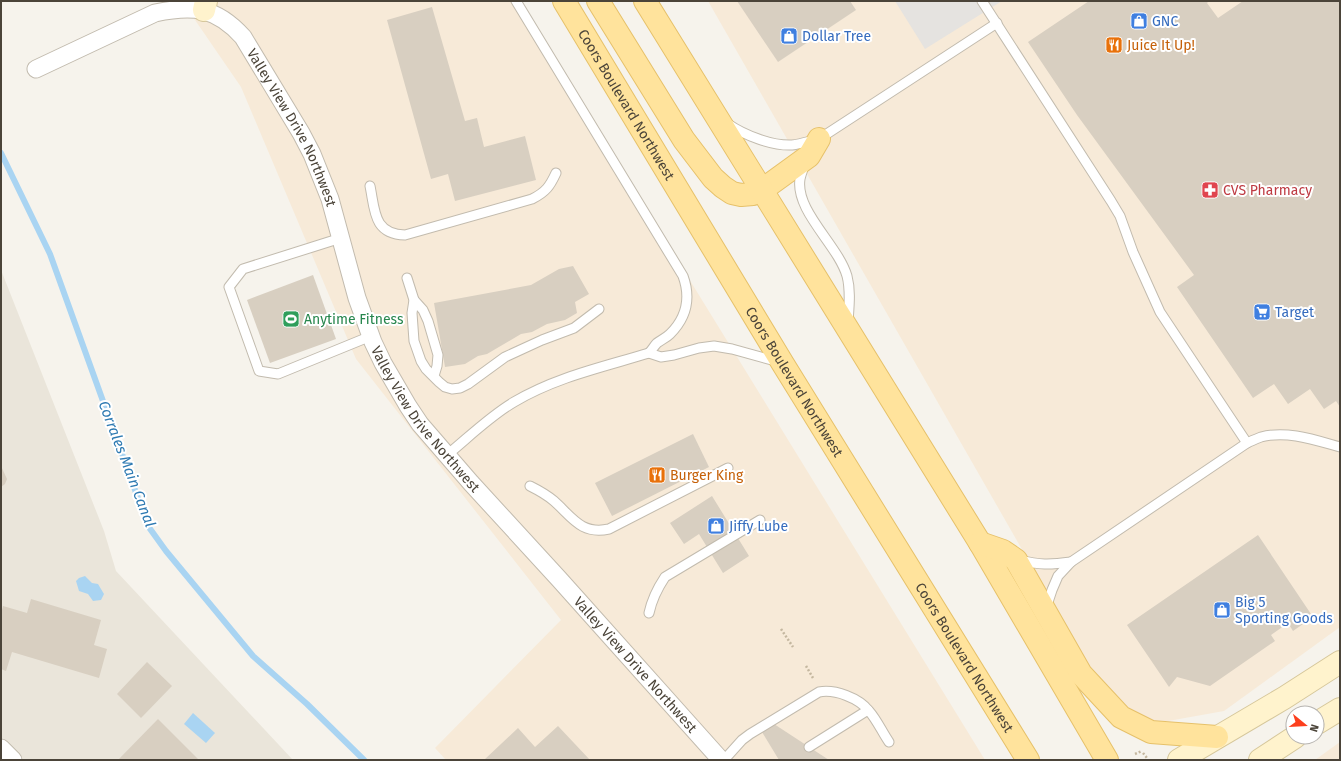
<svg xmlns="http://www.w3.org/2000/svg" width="1341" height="761" font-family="'Fira Sans',sans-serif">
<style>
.residential{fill:#eae5da}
.commercial{fill:#f7ead8}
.parking{fill:#e5e3e0}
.water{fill:#a9d4f2}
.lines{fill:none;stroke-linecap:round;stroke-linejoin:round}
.stream{stroke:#a9d4f2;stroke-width:6}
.building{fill:#d8cfc1}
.lane-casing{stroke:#c2bbae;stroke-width:11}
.street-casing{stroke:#c2bbae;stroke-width:19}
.secondary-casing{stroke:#d6c79b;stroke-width:24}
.primary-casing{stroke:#e6c16a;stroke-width:24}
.path{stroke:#c4b79f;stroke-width:2.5;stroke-dasharray:2 2;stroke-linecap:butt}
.lane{stroke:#fff;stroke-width:9}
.street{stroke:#fff;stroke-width:17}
.secondary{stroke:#fff3cd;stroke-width:22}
.primary{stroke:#ffe39c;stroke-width:22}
.labels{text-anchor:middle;stroke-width:4;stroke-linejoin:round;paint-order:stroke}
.shop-label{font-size:14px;fill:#366cbe;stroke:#fff;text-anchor:start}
.food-label{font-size:14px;fill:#c56008;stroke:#fff;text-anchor:start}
.street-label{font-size:14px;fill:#4b4439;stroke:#fff}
.health-label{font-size:14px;fill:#be3a42;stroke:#fff;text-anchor:start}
.leisure-label{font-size:14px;fill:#27864d;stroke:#fff;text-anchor:start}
.water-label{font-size:15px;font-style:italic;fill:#2e7ab2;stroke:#fff}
</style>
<rect width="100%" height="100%" fill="#f6f3ec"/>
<path class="residential" d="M1 270 104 531 116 571 293 760H1Z"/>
<g class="commercial">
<path d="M182 1H518L985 760H446L435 748 561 620 356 359 241 87Z"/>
<path d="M708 1H1340V627L1224 711 1157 723 1129 711 1095 677Z"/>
<path d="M1340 742V760H1315Z"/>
</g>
<path class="parking" d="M895 1H1002L925 49Z"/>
<g class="water">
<path d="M85 576 92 583 98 584 104 594 101 600 93 601 88 594 79 591 76 581 79 578Z"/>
<path d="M193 713 215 733 206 743 184 724Z"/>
</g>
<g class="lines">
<path class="stream" d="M1 153 50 254 148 526 166 551 253 656 307 704 364 760"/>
</g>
<g class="building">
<path d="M737 1H850L856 10 778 62Z"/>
<path d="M1089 1H1209L1207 3 1218 18 1243 1H1340V407L1336 401 1324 409 1310 389 1288 404 1274 384 1253 398 1177 287 1194 275 1077 115 1028 42Z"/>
<path d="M432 7 465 121 477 118 484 147 525 136 536 180 455 201 448 174 431 179 387 20Z"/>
<path d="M573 266 589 294 575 302 577 313 565 320 547 324 532 332 521 334 487 354 478 356 465 364 445 367 434 303 531 285 559 269Z"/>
<path d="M313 275 336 339 270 363 247 300Z"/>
<path d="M693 434 709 467 612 516 595 483Z"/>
<path d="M1 466 7 479 5 484 1 487Z"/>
<path d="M712 496 749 556 723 573 699 534 684 544 670 523Z"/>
<path d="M1258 535 1313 617 1293 631 1288 623 1271 635 1275 641 1210 686 1177 677 1169 687 1127 625Z"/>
<path d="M31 599 101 620 94 645 107 649 99 678 12 652 6 671 1 669V614L3 606 27 613Z"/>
<path d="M147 662 172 686 141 718 117 694Z"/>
<path d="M158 719 199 760H118Z"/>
<path d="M774 724 829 760H779L762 732Z"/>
<path d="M558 726 590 760H484L518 728 535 747Z"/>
</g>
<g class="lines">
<g class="lane-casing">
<g id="lane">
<path d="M516 1 683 276C691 298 687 317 670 334 666 338 661 340 657 343 654 346 652 350 649 353"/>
<path d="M982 1 1111 201 1120 216 1133 252 1160 312 1247 443"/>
<path d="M728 124C744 135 772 146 792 145 801 144 810 141 819 139L997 23"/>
<path d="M805 164C803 169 801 174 800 179 795 211 838 245 847 276 851 291 849 307 848 322"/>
<path d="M370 186C375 210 373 234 405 235L532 199C546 192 550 186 556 173"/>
<path d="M341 238 243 269 229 287 259 371 278 374 371 336"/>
<path d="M407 278 414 300 412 313 414 341 421 361 426 369 439 382 445 387 452 389 460 388 468 384 505 357 542 340 574 328 599 309"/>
<path d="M414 300 423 310 428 321 438 355 437 366 434 376"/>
<path d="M447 455C469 437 490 416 514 402 556 377 603 367 649 353L661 357 674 355 699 348 714 346 732 349 779 362"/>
<path d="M530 486C538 490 547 495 554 501 572 517 581 535 609 529L728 468"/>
<path d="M1019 560C1040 565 1049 565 1071 562"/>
<path d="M1046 608 1052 590 1058 576 1071 562 1247 443C1251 441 1256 439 1261 437 1287 430 1315 440 1340 447"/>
<path d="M649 613C652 599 657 589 665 577L760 520"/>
<path d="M809 747 868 710"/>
<path d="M724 760 742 740 750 734 819 692C835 689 859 698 869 711 877 720 882 732 889 742"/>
</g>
</g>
<g class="street-casing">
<g id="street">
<path id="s1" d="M36 69 155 13C193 5 216 7 243 37L301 133 312 154 330 199 357 298 373 342 383 363 408 406 420 424 471 483 559 579 721 760"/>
<path d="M1 748 13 760"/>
</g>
</g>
<g class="secondary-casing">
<g id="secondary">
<path d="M204 10 206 1"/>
<path d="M1317 723 1340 709"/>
<path d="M1179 760 1284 698 1340 662"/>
<path d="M1260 760 1295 737"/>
</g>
</g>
<g class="primary-casing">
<g id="primary">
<path id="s2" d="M564 1 783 364 1028 760"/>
<path d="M598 1 684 140 713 178 723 187 732 193 741 195 753 194 762 190 809 156 819 139"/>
<path d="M645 1 980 543 1107 760"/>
<path d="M980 543 1003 551 1016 560 1081 674 1121 717 1151 732 1217 737"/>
</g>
</g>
<g class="path">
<path d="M781 629 793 647"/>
<path d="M806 666 813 678"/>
<path d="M1143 753 1147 758"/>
<path d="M1135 754 1142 751"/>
</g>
<use href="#lane" class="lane"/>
<use href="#street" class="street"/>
<use href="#secondary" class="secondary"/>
<use href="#primary" class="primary"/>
</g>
<defs>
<g id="shop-square" transform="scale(0.9)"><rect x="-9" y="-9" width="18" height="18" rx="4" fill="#3f7fe0" stroke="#fff"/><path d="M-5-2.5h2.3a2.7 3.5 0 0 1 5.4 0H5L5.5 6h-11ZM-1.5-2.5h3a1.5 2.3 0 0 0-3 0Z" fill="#fff"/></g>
<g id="restaurant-square" transform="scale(0.9)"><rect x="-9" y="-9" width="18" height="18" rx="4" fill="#e8710a" stroke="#fff"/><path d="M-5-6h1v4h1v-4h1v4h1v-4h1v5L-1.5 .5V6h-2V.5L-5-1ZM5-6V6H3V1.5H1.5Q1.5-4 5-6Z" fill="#fff"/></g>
<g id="pharmacy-square" transform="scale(0.9)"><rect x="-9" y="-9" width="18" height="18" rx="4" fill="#e0444e" stroke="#fff"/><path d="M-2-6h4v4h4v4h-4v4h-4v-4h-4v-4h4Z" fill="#fff"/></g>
<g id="supermarket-square" transform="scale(0.9)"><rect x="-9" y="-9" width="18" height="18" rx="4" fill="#3f7fe0" stroke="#fff"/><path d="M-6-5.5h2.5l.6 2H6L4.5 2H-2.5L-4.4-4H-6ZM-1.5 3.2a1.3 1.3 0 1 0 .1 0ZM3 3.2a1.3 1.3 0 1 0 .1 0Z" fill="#fff"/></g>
<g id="stadium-square" transform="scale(0.9)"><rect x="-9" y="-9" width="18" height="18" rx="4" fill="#2e9e5b" stroke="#fff"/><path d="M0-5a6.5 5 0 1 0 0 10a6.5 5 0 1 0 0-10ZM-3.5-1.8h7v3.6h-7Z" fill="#fff"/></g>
</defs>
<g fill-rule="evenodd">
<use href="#shop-square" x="1139" y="21"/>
<use href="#shop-square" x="789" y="36"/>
<use href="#restaurant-square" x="1114" y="45"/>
<use href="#pharmacy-square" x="1210" y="190"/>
<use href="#supermarket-square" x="1262" y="312"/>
<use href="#stadium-square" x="291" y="319"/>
<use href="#restaurant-square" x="657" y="475"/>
<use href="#shop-square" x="716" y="526"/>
<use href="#shop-square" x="1222" y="610"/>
</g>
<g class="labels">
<g class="shop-label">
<text x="1152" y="26">GNC</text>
<text x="802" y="41">Dollar Tree</text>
<text x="1275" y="317">Target</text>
<text x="729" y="531">Jiffy Lube</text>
<text x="1235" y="607">Big 5<tspan x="1235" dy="16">Sporting Goods</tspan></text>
</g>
<g class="food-label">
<text x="1127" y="50">Juice It Up!</text>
<text x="670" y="480">Burger King</text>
</g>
<g class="street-label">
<text dy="5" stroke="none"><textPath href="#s2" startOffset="121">Coors Boulevard Northwest</textPath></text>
<text dy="5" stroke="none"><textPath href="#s1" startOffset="332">Valley View Drive Northwest</textPath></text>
<text dy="5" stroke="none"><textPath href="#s2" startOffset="445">Coors Boulevard Northwest</textPath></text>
<text dy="5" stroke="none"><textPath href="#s1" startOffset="656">Valley View Drive Northwest</textPath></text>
<text dy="5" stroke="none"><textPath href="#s2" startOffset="769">Coors Boulevard Northwest</textPath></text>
<text dy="5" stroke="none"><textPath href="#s1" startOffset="980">Valley View Drive Northwest</textPath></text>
</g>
<g class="health-label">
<text x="1223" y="195">CVS Pharmacy</text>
</g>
<g class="leisure-label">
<text x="304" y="324">Anytime Fitness</text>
</g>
<g class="water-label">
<text transform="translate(127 464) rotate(69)" y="5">Corrales Main Canal</text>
</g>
</g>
<rect width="1341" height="761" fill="none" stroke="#4b4439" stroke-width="4"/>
<g transform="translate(1305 725) rotate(108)"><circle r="19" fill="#ffffff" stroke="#b7b4b0"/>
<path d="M0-3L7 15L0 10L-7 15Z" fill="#fc3f1d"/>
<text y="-6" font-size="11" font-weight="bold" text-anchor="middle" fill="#4b4439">N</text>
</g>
</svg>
